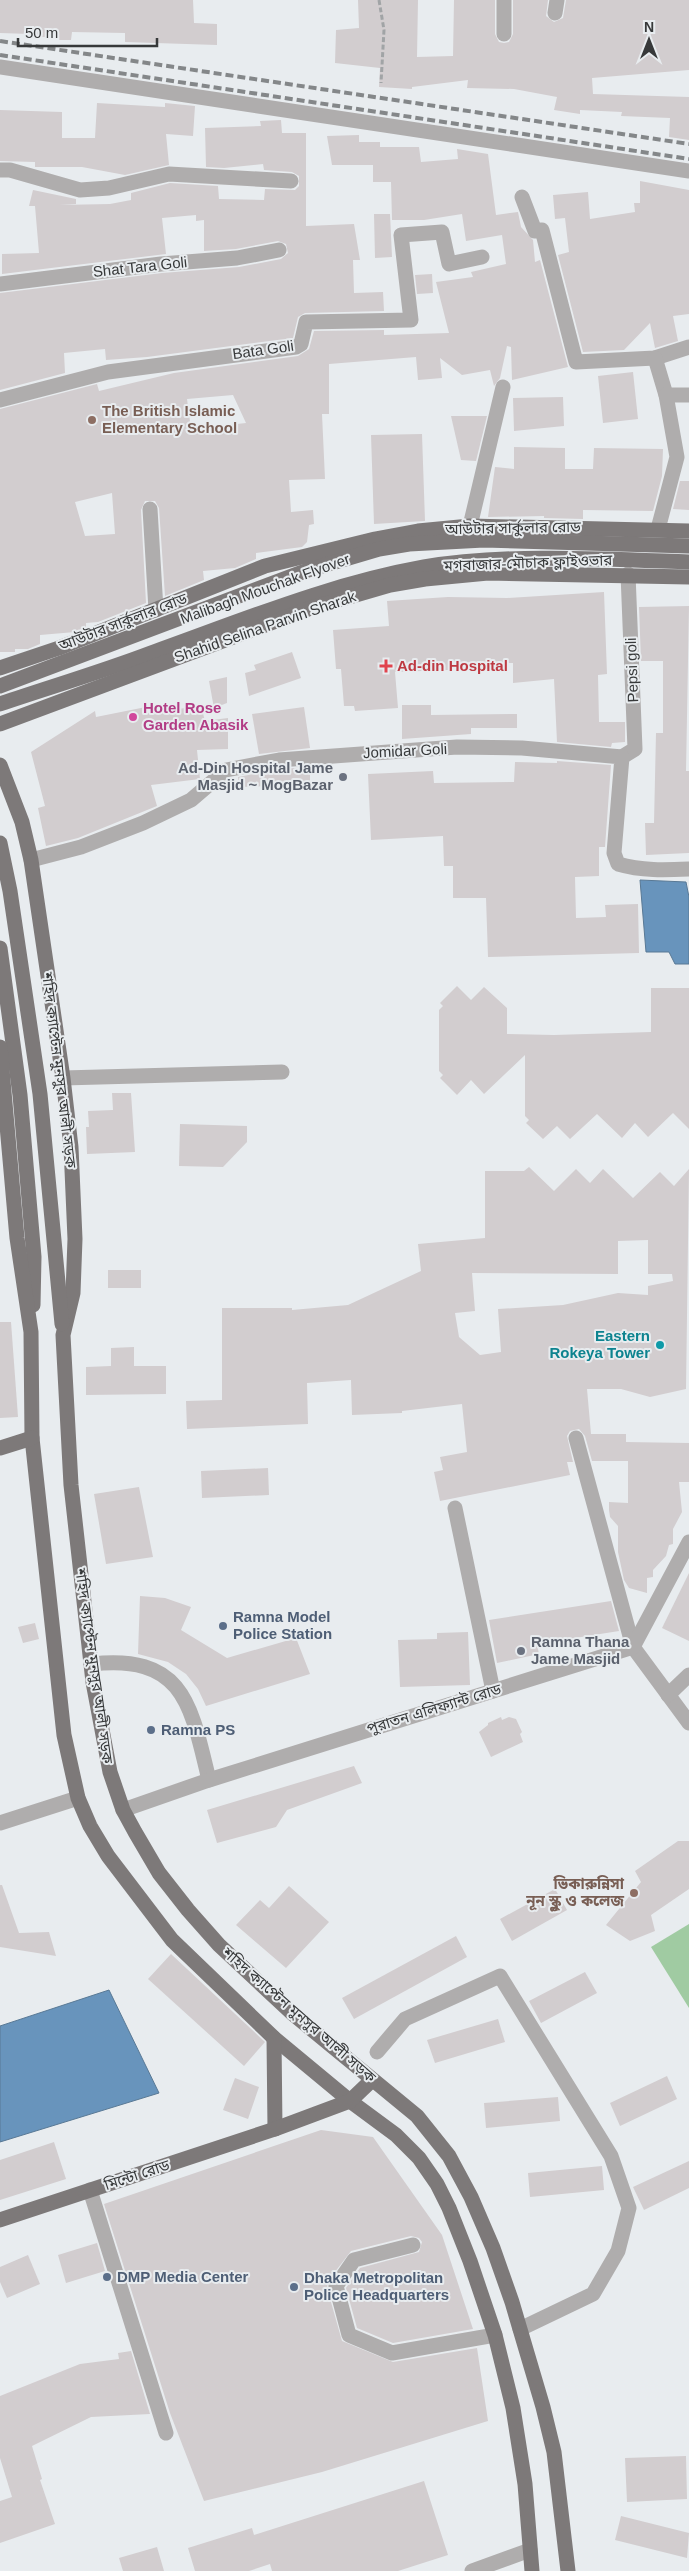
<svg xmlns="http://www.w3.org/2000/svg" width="689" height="2571" font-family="Helvetica,'Noto Sans Bengali',sans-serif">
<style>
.green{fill:#a0cba2}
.water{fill:#6894bc;stroke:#597995}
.building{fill:#d2cdcf;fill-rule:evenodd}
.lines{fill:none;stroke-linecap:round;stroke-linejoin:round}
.path{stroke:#a1a4a6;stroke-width:3;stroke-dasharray:5 2.5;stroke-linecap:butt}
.minor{stroke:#afadad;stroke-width:15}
.major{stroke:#7d7979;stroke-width:15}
.rail{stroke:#848789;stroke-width:4;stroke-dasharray:8 4;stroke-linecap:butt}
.education-dot{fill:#8d6e63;stroke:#e8ecef;stroke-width:2}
.health-dot{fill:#e0444e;stroke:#e8ecef;stroke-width:2}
.hotel-dot{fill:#d1479c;stroke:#e8ecef;stroke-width:2}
.worship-dot{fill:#6b7280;stroke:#e8ecef;stroke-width:2}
.culture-dot{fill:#0f9aa8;stroke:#e8ecef;stroke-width:2}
.service-dot{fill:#5c6f8a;stroke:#e8ecef;stroke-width:2}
.labels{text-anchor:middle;stroke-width:4;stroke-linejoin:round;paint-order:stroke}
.street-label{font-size:15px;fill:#37393a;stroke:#e8ecef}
.education-label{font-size:15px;font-weight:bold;fill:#785e54;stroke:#e8ecef;text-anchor:start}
.health-label{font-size:15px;font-weight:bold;fill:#be3a42;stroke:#e8ecef;text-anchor:start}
.hotel-label{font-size:15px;font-weight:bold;fill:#b23c85;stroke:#e8ecef;text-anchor:start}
.worship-label{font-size:15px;font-weight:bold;fill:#5b616d;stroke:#e8ecef;text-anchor:end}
.culture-label{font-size:15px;font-weight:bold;fill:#0d838f;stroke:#e8ecef;text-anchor:end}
.service-label{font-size:15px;font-weight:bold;fill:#4e5e75;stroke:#e8ecef;text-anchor:start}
</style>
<rect width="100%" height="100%" fill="#e8ecef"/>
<path class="green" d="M689 1924V2008L651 1947Z"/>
<g class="water">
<path d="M640 880 686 882 689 897V964H675L669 952H646Z"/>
<path d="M109 1990 159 2093 0 2142V2026Z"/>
</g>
<g class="building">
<path d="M0 0H193L194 23 217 24V45L125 42V33L72 32 71 40H45V37H30V34L0 33Z"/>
<path d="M358 0H418L417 57 453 56 454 0H495V34L499 42 504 43 509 42 513 34V0H548L546 16 554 22 563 18 566 0H689V70L592 78 593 94 689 97V140L669 137 670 118 621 116 622 112 580 110V114L554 110 557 97 514 89 467 88 468 80 412 87V89L379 87 380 68 335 63 336 30 359 28Z"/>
<path d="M97 103 165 107V103L195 106 193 136 166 134 169 165 125 175 82 167H35V162L0 161V110L62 112V138H95Z"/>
<path d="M281 120 282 133H306V226L354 224 360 260H353L354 293 383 292 384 311 305 313 298 317 293 338 147 357 106 360 105 349 64 353 65 373 0 390V293L162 273 239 267 281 259 288 253 286 244 278 241 236 249 204 251V220L196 221V215L162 218 166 254 2 274V254L39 253 35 206H29L33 190 76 199V204L60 205 110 204 131 200V193L170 183 218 186 219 199 264 200 265 189 295 190 299 186V176L292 172 264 170 263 164 224 168 206 167 205 128 261 126 260 121Z"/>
<path d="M359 135V142H380V147H419L421 162 458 159 457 149 488 154 496 215 518 212 521 227 533 240 535 262 540 260 568 367 512 380 511 347 507 346 500 378 494 386 490 370 462 375 440 358 442 378 418 380 416 357 329 364V414H322L325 479 289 480 291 512 313 510 314 524 309 525 307 542 302 547 256 553V559L235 568 203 571 204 580 165 596 159 508 155 501H145L141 510 146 603 98 622 86 623V627L75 632 40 635V644L28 649H15V652H0V409L97 384 99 391 174 373 298 356 309 349 314 331 384 330V335L449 333 436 282 473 277 471 272 506 264 502 235 466 241 462 214 424 220H392L391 182H373V165H332L327 136ZM233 395 246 423 191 429 187 399ZM112 493 115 534 85 536 75 502Z"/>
<path d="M640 181 689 190V314L673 316 678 341 655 348 650 323 624 350 583 352 558 255 569 252 565 218 555 219 553 195 588 192 590 219 635 212 634 203H640Z"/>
<path d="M374 214H390L392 257 375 258Z"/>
<path d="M432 274 433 293 417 294 415 275Z"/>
<path d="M633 372 638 419 603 423 598 376Z"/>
<path d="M563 397 564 426 514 431 513 398Z"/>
<path d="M451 416H487L476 461 461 460Z"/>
<path d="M422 434 425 521 374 524 371 435Z"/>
<path d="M514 447 565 448V469H593L594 448 663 449 662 476 653 511 583 510V519L544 518V516L488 517 495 467 514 469Z"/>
<path d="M680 481H689V510L673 509Z"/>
<path d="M604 592 607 674 598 675 599 722H625V742L612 743 611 747 557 742 554 679 513 683V663L448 662V670L395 672 398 708 355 711 354 706H344L341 669H336L333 630 389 626 387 601 448 597 507 598Z"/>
<path d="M689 606 686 771H689V853L646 855 645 823H654L656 733H663V661H641L639 607Z"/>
<path d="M292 652 301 678 249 696 245 673 256 670 254 665Z"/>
<path d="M227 677V703L214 708 209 681Z"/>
<path d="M402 705H431V715L517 714V728H471V734L402 739Z"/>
<path d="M201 706 205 721 228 718V749L197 750 200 779 151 785 157 806 78 838 46 846 38 808 45 806 31 752 95 711 96 717 146 707 147 713Z"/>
<path d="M304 707 310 748 259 754 252 714Z"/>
<path d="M557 761 611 765 605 847H599V876L575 877 576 918 606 917 605 905 638 904 639 953 488 957 486 898H453V866H444L443 836 371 840 368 774 433 771 434 783 514 782 515 762 557 763Z"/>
<path d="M310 767V784L273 781V786L239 787 238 777 280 769Z"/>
<path d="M457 986 471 1000 484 987 507 1008V1034L554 1035 651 1032V988H689V1129L673 1113 648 1137 635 1123 622 1138 597 1114 570 1139 557 1126 543 1139 526 1123 529 1120 525 1116V1055L484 1094 471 1080 457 1095 440 1078 443 1075 439 1071V1010L443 1006 440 1003Z"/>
<path d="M112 1093H131L135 1152 87 1154 86 1127H89L88 1111 113 1110Z"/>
<path d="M180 1124 247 1126V1142L223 1167 179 1166Z"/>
<path d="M529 1167 554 1191 576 1169 590 1183 603 1169 633 1198 660 1172 674 1186 689 1169 686 1389 650 1397 621 1389H587L591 1434H626V1442L689 1443V1482H679L682 1512 673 1529V1544L669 1545 666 1556 653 1570V1577L647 1578V1593L629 1588 624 1580 618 1552V1526L610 1517 609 1510V1502L628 1503V1461H592L585 1436 579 1429 570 1431 567 1436 573 1462H567L570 1475 440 1501 434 1472 443 1470 440 1457 467 1452 462 1404 402 1411V1413L352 1415 351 1380 307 1383 308 1424 187 1429 186 1401 222 1400V1308H292V1310L348 1305 421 1271 418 1244 485 1238V1171H524ZM648 1240V1274H672L673 1281 648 1286V1295L618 1293 563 1305 498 1309 501 1352 480 1355 459 1337 455 1313 475 1311 472 1273 618 1274V1241Z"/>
<rect x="108" y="1270" width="33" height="18"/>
<path d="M0 1322H11L18 1417 0 1418Z"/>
<path d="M134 1347V1366H166V1394L86 1395V1367L111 1366V1348Z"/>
<path d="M268 1468 269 1495 202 1498 201 1471Z"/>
<path d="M139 1487 153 1557 106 1564 94 1494Z"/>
<path d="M689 1573V1641L662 1628Z"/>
<path d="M140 1596 165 1598 191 1607 181 1630 227 1658 296 1638 310 1674 206 1706 198 1689 186 1674 168 1662 138 1654Z"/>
<path d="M611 1601 619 1631 537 1644 539 1654 497 1663 489 1620Z"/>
<path d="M35 1623 39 1639 23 1643 18 1627Z"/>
<path d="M468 1632 470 1685 400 1687 398 1640 437 1639V1633Z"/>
<path d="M501 1717 502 1720 509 1717 516 1719 522 1732 520 1734 523 1742 491 1757 479 1732 488 1725V1723Z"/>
<path d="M354 1766 362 1783 287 1810 276 1827 217 1843 207 1810Z"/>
<path d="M678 1841H689V1889L651 1915 655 1931 630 1941 606 1925 641 1882 635 1871Z"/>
<path d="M0 1885H2L19 1933 49 1932 56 1956 0 1947Z"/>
<path d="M289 1886 329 1922 286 1968 236 1925 260 1900 269 1908Z"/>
<path d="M555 1889 567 1910 512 1941 500 1919Z"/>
<path d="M456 1936 467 1957 354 2019 342 1998Z"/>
<path d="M171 1954 265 2042 244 2066 148 1979Z"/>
<path d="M585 1972 597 1993 541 2023 529 2001Z"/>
<path d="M498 2019 505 2042 435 2063 427 2040Z"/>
<path d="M667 2076 677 2099 620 2126 610 2103Z"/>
<path d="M235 2078 259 2087 248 2119 223 2110Z"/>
<path d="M558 2097 560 2121 486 2128 484 2103Z"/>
<path d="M321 2130 373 2137 442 2235 473 2329 393 2343 357 2328 346 2288 360 2268 419 2252 422 2242 419 2238 411 2236 351 2251 328 2281 327 2288 342 2341 393 2362 477 2348 488 2421 322 2472 204 2501 170 2413 104 2204Z"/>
<path d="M54 2142 66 2179 0 2200V2160Z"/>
<path d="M689 2161V2188L644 2210 633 2187Z"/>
<path d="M602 2166 604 2190 530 2197 528 2173Z"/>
<path d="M97 2243 105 2271 66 2283 58 2255Z"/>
<path d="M28 2255 40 2284 7 2298 0 2282V2267Z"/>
<path d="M131 2351 150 2414 91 2417 32 2446 42 2479 40 2480 55 2524 0 2543V2501L12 2497 0 2458V2396L80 2364 119 2359 118 2353Z"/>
<path d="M686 2456 687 2499 627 2502 625 2458Z"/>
<path d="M424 2481 448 2555 398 2571H272L270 2564 249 2571H195L188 2548 252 2528 254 2535Z"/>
<path d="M621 2516 689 2533 687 2558 615 2540Z"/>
<path d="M157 2547 164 2571H123L119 2558Z"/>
</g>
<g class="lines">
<path class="path" d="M379 0 384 30 381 83"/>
<g class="minor">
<path d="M555 13 557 0"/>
<path d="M504 34V0"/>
<path d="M0 67 689 171"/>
<path d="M0 170H10L80 190 109 188 169 174 291 181"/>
<path d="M522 197 535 231 542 230 576 362 655 358 689 347"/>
<path d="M0 284 161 264 237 258 279 250"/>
<path d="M655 358 666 395 677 457 658 529"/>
<path d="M666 395H689"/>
<path d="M0 400 108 372 296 347 301 344 306 322 411 320 401 235 442 232 449 264 482 257"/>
<path d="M150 509 156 610"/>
<path d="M470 526 503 387"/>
<path d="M622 757 635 749 628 574"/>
<path d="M31 860 81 847 143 823 191 800 226 770 279 760 457 747 522 748 622 757 614 853 618 864C642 871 665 870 689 869"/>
<path d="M63 1078 282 1072"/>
<path d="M576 1438 633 1647 689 1723"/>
<path d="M455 1508 493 1691"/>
<path d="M92 1664C184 1654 191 1705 209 1780"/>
<path d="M668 1695 689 1675"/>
<path d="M123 1810 209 1780 633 1647 689 1542"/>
<path d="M0 1823 78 1798"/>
<path d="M377 2052 405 2019 500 1976 611 2156 629 2208 618 2251 593 2294 520 2329"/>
<path d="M90 2190 166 2433"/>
<path d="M413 2245 354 2260 336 2286 349 2335 392 2353 495 2335"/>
<path d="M472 2571 530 2550"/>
</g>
<g class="major">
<path d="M0 668 59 648 265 566 375 539 418 531 470 526 689 531"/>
<path d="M0 686 308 570 379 549 409 544 484 540 689 546"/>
<path d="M0 704C50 687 101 672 151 653 241 621 329 584 424 567 505 553 607 559 689 562"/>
<path d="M0 724 311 608 390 585 425 579 488 573 689 577"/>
<path d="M0 765 22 822 31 860 63 1078 71 1147 75 1239 73 1293 63 1335 71 1485 93 1682 110 1772 123 1810 135 1832 159 1873 188 1910 219 1945 293 2014 417 2116 449 2156 471 2197 493 2248 512 2302 543 2407 554 2452 568 2571"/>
<path d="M0 843 10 891 40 1094 62 1324"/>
<path d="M0 948 20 1095 34 1257 33 1305"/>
<path d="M0 1047 17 1238 31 1332 32 1438 64 1735 78 1798 90 1826 108 1856 172 1940 274 2038 350 2101 396 2135 419 2158 437 2184 449 2208 470 2261 495 2335 513 2408 525 2484 532 2571"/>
<path d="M0 1448 32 1438"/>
<path d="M274 2038 275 2129"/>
<path d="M0 2220 275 2129 350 2101 372 2080"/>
</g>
<g class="rail">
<path d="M0 41 689 144"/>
<path d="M0 55 689 159"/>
</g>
</g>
<g class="education-dot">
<circle cx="92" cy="420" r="5"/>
<circle cx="634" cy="1893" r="5"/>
</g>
<path class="health-dot" d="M383.5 658.5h5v5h5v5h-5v5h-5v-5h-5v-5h5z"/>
<circle class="hotel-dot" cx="133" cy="717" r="5"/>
<g class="worship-dot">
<circle cx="343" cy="777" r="5"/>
<circle cx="521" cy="1651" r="5"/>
</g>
<circle class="culture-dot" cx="660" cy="1345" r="5"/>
<g class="service-dot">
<circle cx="223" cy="1626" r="5"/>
<circle cx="151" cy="1730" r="5"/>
<circle cx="107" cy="2277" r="5"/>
<circle cx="294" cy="2287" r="5"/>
</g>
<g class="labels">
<g class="street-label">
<text transform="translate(140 267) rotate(-6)" y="5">Shat Tara Goli</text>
<text transform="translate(263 350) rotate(-8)" y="5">Bata Goli</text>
<text transform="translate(513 528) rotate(-1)" y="5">আউটার সার্কুলার রোড</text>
<text transform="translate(528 563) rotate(-2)" y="5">মগবাজার-মৌচাক ফ্লাইওভার</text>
<text transform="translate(265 589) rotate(-20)" y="5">Malibagh Mouchak Flyover</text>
<text transform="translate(123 622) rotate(-21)" y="5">আউটার সার্কুলার রোড</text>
<text transform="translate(265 627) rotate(-19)" y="5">Shahid Selina Parvin Sharak</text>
<text transform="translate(632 670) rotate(-92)" y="5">Pepsi goli</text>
<text transform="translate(405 751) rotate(-3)" y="5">Jomidar Goli</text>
<text transform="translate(59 1070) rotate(83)" y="5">শহিদ ক্যাপ্টেন মুনসুর আলী সড়ক</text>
<text transform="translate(94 1666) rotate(82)" y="5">শহিদ ক্যাপ্টেন মুনসুর আলী সড়ক</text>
<text transform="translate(434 1709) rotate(-17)" y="5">পুরাতন এলিফ্যান্ট রোড</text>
<text transform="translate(299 2015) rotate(41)" y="5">শহিদ ক্যাপ্টেন মুনসুর আলী সড়ক</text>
<text transform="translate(137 2175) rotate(-18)" y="5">মিন্টো রোড</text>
</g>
<g class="education-label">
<text x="102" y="416">The British Islamic<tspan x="102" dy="17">Elementary School</tspan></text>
<text x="624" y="1889" text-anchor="end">ভিকারুন্নিসা<tspan x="624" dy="17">নূন স্কুল ও কলেজ</tspan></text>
</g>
<g class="health-label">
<text x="397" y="671">Ad-din Hospital</text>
</g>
<g class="hotel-label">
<text x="143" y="713">Hotel Rose<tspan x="143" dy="17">Garden Abasik</tspan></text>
</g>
<g class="worship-label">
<text x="333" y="773">Ad-Din Hospital Jame<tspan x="333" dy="17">Masjid ~ MogBazar</tspan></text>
<text x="531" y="1647" text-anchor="start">Ramna Thana<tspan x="531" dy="17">Jame Masjid</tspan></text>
</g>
<g class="culture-label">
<text x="650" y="1341">Eastern<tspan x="650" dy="17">Rokeya Tower</tspan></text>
</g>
<g class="service-label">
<text x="233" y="1622">Ramna Model<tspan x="233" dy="17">Police Station</tspan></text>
<text x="161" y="1735">Ramna PS</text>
<text x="117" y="2282">DMP Media Center</text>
<text x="304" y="2283">Dhaka Metropolitan<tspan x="304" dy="17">Police Headquarters</tspan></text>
</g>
</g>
<g transform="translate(649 40)" stroke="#e8ecef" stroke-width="4" paint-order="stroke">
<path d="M0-4L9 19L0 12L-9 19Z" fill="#37393a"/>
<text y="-8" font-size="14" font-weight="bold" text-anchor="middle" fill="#37393a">N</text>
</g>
<path d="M18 38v8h139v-8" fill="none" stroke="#37393a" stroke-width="2.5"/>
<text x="25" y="38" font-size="15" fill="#37393a" stroke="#e8ecef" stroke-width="4" paint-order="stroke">50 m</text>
</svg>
